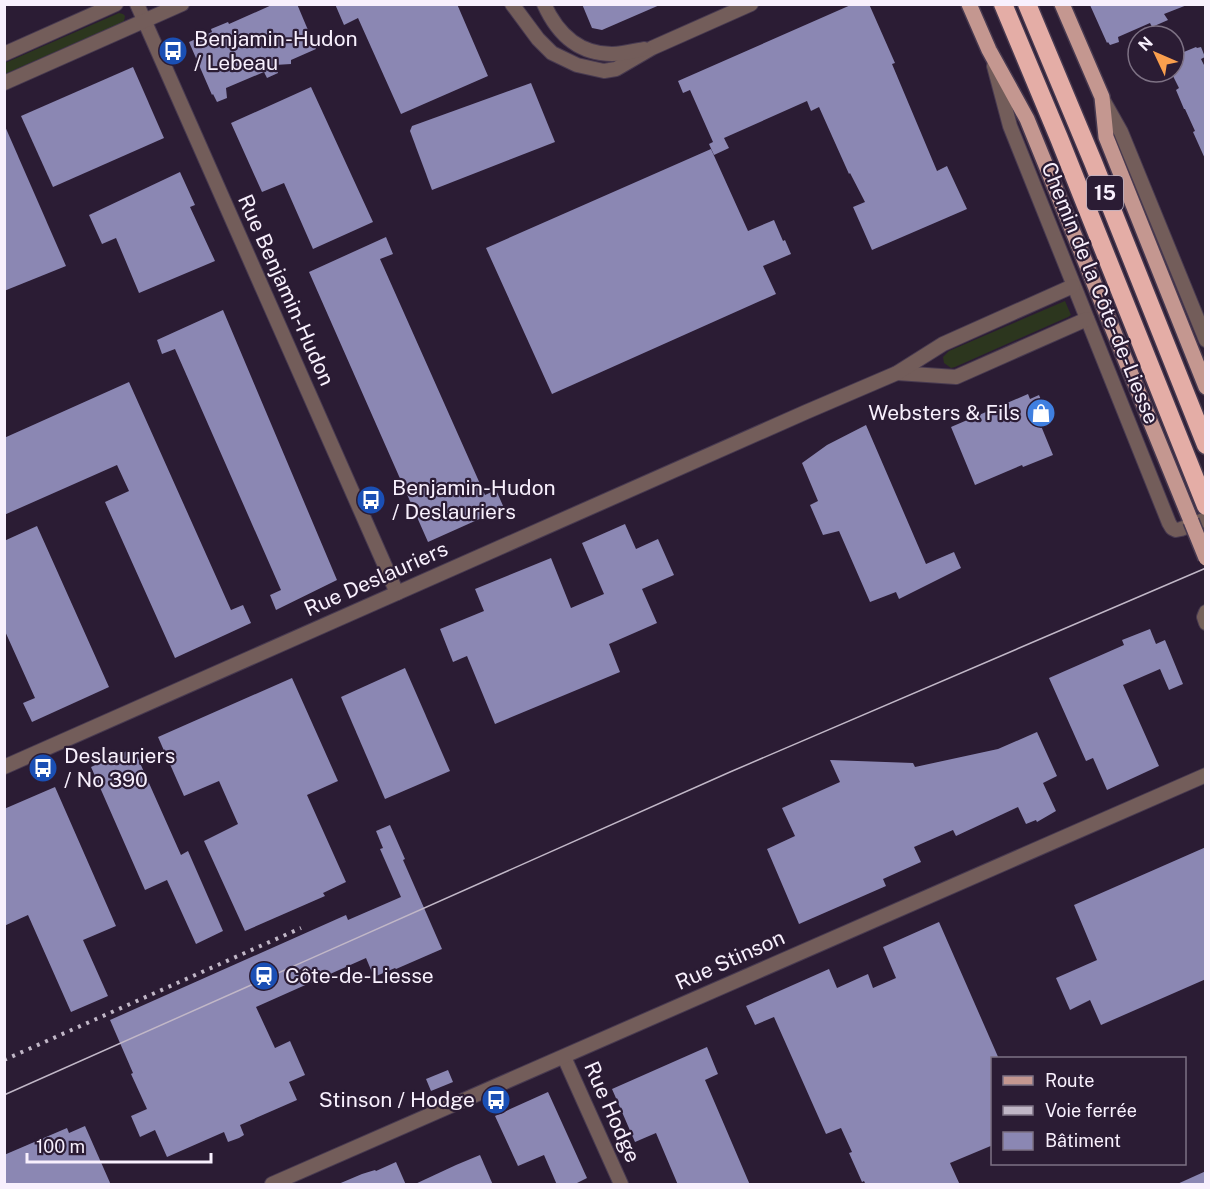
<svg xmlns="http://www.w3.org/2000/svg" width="1210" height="1189" font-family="'Public Sans',sans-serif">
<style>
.green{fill:#2c361e}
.building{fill:#8b87b3}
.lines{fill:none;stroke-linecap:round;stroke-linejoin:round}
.minor-casing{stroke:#483a50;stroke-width:16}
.major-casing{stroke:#483a50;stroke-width:18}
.highway-casing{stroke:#483a50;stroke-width:21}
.minor{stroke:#735d5a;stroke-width:14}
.major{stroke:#c49790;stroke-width:15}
.highway{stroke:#e4ada6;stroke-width:18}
.tram{stroke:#c1b7c7;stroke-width:1.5}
.rail{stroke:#c1b7c7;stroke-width:4;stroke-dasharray:3 6;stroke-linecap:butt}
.major-bridge-casing{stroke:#483a50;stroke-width:18;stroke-linecap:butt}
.major-bridge{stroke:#c49790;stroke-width:15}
.labels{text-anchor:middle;stroke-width:4.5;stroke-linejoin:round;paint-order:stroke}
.shield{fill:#2b1c34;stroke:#bab0c1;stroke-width:1.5}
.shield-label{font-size:20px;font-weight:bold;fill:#f8f0fd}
.poi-label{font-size:21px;fill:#f8f0fd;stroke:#2b1c34;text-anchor:start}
.street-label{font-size:21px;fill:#f8f0fd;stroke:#2b1c34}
</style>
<rect width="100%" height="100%" fill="#2b1c34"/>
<g class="green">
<path d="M119 13 123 14 125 16 124 21 121 23 5 74V63Z"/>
<path d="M1065 301 1071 315 1068 317 955 367 951 368 944 363 943 357 949 351Z"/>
</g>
<g class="building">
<path d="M274 4H297L316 49 291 60V64L275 65 278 73 267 78 264 72 226 88 227 98 217 102 213 94 212 95 189 42 212 32 211 29 228 22 229 24Z"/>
<path d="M335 4H457L488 76 401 114 358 18 344 25Z"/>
<path d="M582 4H662L602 30 592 28Z"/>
<path d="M853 4H869L895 63 892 64 937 171 947 166 967 209 872 250 853 207 865 202 850 173 849 174 819 107 811 111 807 101 724 138 729 148 714 155 709 144 713 142 690 90 683 93 678 81Z"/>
<path d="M1090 5H1187L1164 14 1168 20 1152 27 1150 23 1118 37 1119 42 1110 45 1108 42 1107 43Z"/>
<path d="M1196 47 1197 48 1201 47 1205 57 1201 59 1206 69V161L1193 132 1195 131 1185 109H1184L1176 90 1179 88 1171 72H1174V56Z"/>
<path d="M133 67 164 138 53 187 21 116Z"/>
<path d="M531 83 555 142 432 190 410 131 412 126Z"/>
<path d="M311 87 373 222 313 249 284 183 262 192 231 123Z"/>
<path d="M4 124 66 266 4 291Z"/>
<path d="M711 149 748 231 774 220 783 241 785 240 791 254 763 266 776 294 552 394 486 248Z"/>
<path d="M180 172 195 205 190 207 215 261 139 293 116 238 102 244 89 215Z"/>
<path d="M386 237 393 254 380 259 485 495 496 490 504 508 428 542 309 272Z"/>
<path d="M223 310 337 580 276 610 270 595 281 590 175 349 162 354 157 340Z"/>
<path d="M129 382 231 610 243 605 251 623 175 658 105 502 129 491 117 465 4 515V438Z"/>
<path d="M1028 394 1030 399 1039 395 1048 417 1039 421 1053 455 1023 467 1022 465 975 485 951 427Z"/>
<path d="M866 425 926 564 954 552 961 568 899 599 896 592 870 602 839 531 823 535 810 505 818 501 802 463 827 445Z"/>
<path d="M625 524 636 549 658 539 674 575 642 589 657 623 609 644 620 672 495 724 467 656 453 662 440 629 484 611 475 589 551 558 571 608 604 594 582 543Z"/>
<path d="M37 526 109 687 32 722 23 703 35 698 4 629V541Z"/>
<path d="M1150 629 1156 644 1165 640 1183 684 1169 690 1160 669 1123 685 1159 766 1107 790 1093 758 1086 761 1049 678 1124 645 1122 640Z"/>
<path d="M405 668 450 771 385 799 341 697Z"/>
<path d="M292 678 338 781 307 795 346 882 323 893 325 896 245 931 204 841 238 824 219 781 184 796 158 737Z"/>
<path d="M1037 732 1057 776 1043 783 1056 811 1037 822 1036 820 1026 824 1018 807 956 836 953 830 914 847 921 862 883 879 886 886 799 924 767 849 795 836 782 808 840 782 830 760 913 763 915 767 998 749Z"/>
<path d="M127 751 130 756 136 754 181 855 188 851 223 931 196 944 167 880 145 890 91 767Z"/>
<path d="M55 787 116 926 83 940 108 996 71 1012 28 915 4 926V809Z"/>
<path d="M390 825 405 859 403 860 442 949 396 969 395 968 374 977 366 958 256 1007 275 1048 290 1041 305 1075 289 1082 297 1100 240 1125 244 1135 239 1138 228 1142 224 1132 167 1157 155 1130 140 1137 131 1116 147 1109 131 1074 133 1073 110 1020 346 915 348 920 401 897 380 849 383 848 376 831Z"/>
<path d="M1206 847V979L1101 1025 1090 1000 1070 1010 1056 978 1097 960 1074 905Z"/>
<path d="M939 922 999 1059H993V1145L950 1163 960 1185H866L864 1181 862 1182 849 1153 852 1152 841 1128 826 1134 774 1017 755 1025 746 1006 829 969 837 988 868 974 873 988 896 978 883 947Z"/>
<path d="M707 1047 718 1074 705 1080 750 1185H678L656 1133 635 1142 612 1089Z"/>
<path d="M448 1070 453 1082 431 1091 426 1079Z"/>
<path d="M548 1092 587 1178 573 1185H557L544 1155 518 1166 495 1116Z"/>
<path d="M85 1126 111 1185H4V1155L67 1128 69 1133Z"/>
<path d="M480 1155 493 1185H413L456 1165Z"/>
<path d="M396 1162 406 1185H336L362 1174 375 1170 376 1171Z"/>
<path d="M1206 1171V1185H1175Z"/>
</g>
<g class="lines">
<g class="minor-casing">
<g id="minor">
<path d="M137 4 397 593"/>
<path d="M512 4 538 39 552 53 577 65 604 71 616 69 652 48 751 4"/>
<path d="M544 4C557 33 578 54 612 54 622 54 634 51 644 49"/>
<path d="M4 54 116 4"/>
<path d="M994 66 1010 126 1169 523 1172 528 1176 530 1181 529 1206 519"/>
<path d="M4 83 182 4"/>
<path d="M1103 100 1121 132 1206 340"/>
<path d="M897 373 956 377 1087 319"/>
<path d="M1206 612 1204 617 1206 623"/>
<path d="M4 767 806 412 897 373 943 344 1073 286"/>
<path d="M564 1057 621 1184"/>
<path d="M272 1184 1206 775"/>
</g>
</g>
<g class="major-casing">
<g id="major">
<path d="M969 4 989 50 1027 119 1191 521"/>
<path d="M1062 4 1102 97 1106 137 1206 387"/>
</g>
</g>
<g class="highway-casing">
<g id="highway">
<path d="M1003 4 1059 138 1206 506"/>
<path d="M1027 4 1093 162 1206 445"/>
</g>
</g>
<use href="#minor" class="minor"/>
<use href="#major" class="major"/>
<use href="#highway" class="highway"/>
<path class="tram" d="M4 1095 730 772 1206 568"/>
<path class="rail" d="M4 1060 301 928"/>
<g class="major-bridge-casing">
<path id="major-bridge" d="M1191 521 1206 558"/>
</g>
<use href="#major-bridge" class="major-bridge"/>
</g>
<defs>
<g id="bus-disc" transform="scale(1.5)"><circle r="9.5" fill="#1a4fb4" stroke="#2b1c34"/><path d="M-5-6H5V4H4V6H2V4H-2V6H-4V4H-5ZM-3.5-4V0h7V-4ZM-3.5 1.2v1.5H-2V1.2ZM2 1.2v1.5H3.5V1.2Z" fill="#fff"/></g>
<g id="shop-disc" transform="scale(1.5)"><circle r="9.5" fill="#3f7fe0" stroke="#2b1c34"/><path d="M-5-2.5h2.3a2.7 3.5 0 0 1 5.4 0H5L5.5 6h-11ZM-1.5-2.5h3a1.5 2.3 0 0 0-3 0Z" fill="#fff"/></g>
<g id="station-disc" transform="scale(1.5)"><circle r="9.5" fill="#1a4fb4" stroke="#2b1c34"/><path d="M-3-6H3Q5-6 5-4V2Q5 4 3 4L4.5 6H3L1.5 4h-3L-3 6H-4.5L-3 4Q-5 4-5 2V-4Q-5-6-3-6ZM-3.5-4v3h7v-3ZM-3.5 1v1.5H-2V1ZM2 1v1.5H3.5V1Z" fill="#fff"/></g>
</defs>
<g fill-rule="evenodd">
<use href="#bus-disc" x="173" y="51"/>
<use href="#shop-disc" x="1041" y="413"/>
<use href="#bus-disc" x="371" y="500"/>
<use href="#bus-disc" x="43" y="768"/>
<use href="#station-disc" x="264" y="976"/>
<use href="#bus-disc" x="496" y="1100"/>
</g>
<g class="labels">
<rect class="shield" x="1087" y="176" width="36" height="34" rx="4.5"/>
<g class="shield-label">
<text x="1105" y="200">15</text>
</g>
<g class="poi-label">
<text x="194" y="46">Benjamin-Hudon<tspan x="194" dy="24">/ Lebeau</tspan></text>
<text x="1020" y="420" text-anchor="end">Websters &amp; Fils</text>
<text x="392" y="495">Benjamin-Hudon<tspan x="392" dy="24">/ Deslauriers</tspan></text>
<text x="64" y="763">Deslauriers<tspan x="64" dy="24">/ No 390</tspan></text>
<text x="285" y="983">Côte-de-Liesse</text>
<text x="475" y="1107" text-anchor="end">Stinson / Hodge</text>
</g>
<g class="street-label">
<text transform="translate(286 290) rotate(66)" y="7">Rue Benjamin-Hudon</text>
<text transform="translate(1100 293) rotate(68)" y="7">Chemin de la Côte-de-Liesse</text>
<text transform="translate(376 579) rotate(-24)" y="7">Rue Deslauriers</text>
<text transform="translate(730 960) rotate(-24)" y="7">Rue Stinson</text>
<text transform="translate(612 1112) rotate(66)" y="7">Rue Hodge</text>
</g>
</g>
<rect width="1210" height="1189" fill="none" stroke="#f8f0fd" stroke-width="12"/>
<rect x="991" y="1057" width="195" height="108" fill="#2b1c34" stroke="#7d7184" stroke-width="1.5"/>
<rect x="1003" y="1076" width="30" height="9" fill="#c49790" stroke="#7d7184" stroke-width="1.5"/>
<text x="1045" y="1087" font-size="18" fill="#f8f0fd">Route</text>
<rect x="1003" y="1106" width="30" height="9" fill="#c1b7c7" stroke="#7d7184" stroke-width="1.5"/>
<text x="1045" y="1117" font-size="18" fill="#f8f0fd">Voie ferrée</text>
<rect x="1003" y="1132" width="30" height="18" fill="#8b87b3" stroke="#7d7184" stroke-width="1.5"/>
<text x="1045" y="1147" font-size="18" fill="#f8f0fd">Bâtiment</text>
<g transform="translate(1156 54) rotate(314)"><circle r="28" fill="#2b1c34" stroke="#7d7184" stroke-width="1.5"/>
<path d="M0-4.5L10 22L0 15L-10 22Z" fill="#fa9f4e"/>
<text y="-9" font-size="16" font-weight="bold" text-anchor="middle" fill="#f8f0fd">N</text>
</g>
<path d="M27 1153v9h184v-9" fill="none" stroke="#f8f0fd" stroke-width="3"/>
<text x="36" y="1153" font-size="18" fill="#f8f0fd" stroke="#2b1c34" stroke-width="4.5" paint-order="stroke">100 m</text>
</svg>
